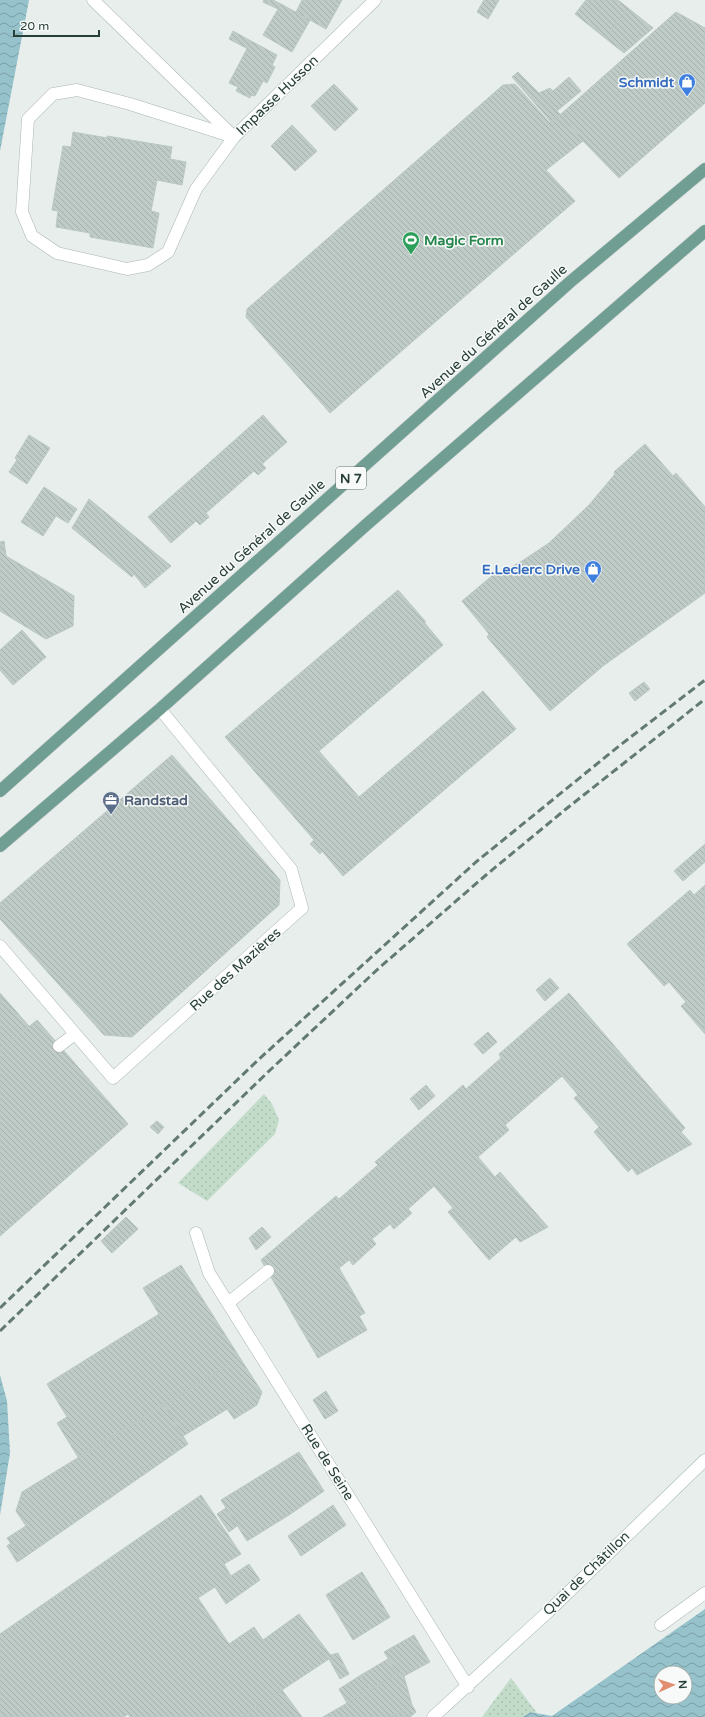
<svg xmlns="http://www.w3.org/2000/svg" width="705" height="1717" font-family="'Varela Round',sans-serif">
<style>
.green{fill:url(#green-dots)}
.water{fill:url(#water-waves);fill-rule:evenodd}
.building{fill:url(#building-back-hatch);stroke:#bac7c2}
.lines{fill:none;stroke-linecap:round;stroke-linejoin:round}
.lane-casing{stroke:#aab6b2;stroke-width:13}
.street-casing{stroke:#aab6b2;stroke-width:13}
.secondary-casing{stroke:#a4b5af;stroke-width:13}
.primary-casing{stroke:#c3c9c8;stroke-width:13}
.lane{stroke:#fff;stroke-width:12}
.street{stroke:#fff;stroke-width:12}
.secondary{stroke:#fff;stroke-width:12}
.primary{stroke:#719e93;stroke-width:12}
.rail{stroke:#637974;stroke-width:3;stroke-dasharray:8 4;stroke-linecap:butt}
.labels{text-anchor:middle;stroke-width:3;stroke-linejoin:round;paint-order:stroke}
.shield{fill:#f7faf9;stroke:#667673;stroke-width:1}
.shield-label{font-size:13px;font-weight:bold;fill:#283e39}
.shop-label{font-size:14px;font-weight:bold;fill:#366cbe;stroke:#f7faf9;text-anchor:end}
.street-label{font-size:14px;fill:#283e39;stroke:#f7faf9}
.leisure-label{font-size:14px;font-weight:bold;fill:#27864d;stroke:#f7faf9;text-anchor:start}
.service-label{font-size:14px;font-weight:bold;fill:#4e5e75;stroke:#f7faf9;text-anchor:start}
</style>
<defs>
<pattern id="green-dots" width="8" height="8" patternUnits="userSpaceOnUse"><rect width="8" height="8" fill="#c3dcca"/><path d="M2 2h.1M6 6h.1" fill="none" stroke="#a8beae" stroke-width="1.8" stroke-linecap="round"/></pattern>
<pattern id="water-waves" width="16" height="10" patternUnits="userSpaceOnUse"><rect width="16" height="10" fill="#96c2cb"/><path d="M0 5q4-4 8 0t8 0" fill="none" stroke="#7a9fa6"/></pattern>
<pattern id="building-back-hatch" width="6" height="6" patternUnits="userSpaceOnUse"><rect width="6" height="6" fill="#bfcbc7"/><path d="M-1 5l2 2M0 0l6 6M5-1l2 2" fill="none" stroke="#a4afac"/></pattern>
</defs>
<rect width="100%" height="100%" fill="#e7eeeb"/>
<g class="green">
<path d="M264 1094 272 1104 279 1120 275 1134 207 1201 178 1183Z"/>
<path d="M511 1678 537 1713 530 1712 523 1717H482Z"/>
</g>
<g class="water">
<path d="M0 0H29L0 151Z"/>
<path d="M0 1375 7 1401 10 1453 0 1515Z"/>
<path d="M705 1609V1717H523L530 1712 552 1716ZM661 1673H685V1697H661Z"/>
</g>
<g class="building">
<path d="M264 0H273L281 4 278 9 263 2Z"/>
<path d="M302 0H342L326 29 296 12Z"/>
<path d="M484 0H499L488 19 477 12Z"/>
<path d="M586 0H618L628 8 605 38 575 14Z"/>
<path d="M281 4 310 20 292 52 263 35Z"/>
<path d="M628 8 653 28 624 53 605 38Z"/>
<path d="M676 12 705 28V103L619 178 583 141 561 114Z"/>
<path d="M233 31 251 41 248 49 229 39Z"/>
<path d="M251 41 277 55 272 65 275 67 267 83 263 81 255 96 251 95 250 98 236 91 238 87 229 83Z"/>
<path d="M518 72 560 114 551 122 512 77Z"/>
<path d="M569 77 581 91 557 111 539 93 550 88 553 91Z"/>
<path d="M334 84 358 109 335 131 311 106Z"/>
<path d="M515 84 550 123 561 114 583 141 546 170 575 201 330 413 246 317 247 309 503 85Z"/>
<path d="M292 125 317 151 295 171 271 146Z"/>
<path d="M73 132 107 138V136L172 147 170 159 186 162 182 185 157 180 151 211 159 213 153 248 90 237V233L56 227 58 211 52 210 63 146 71 147Z"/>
<path d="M263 415 287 442 262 464 266 468 258 475 254 471 206 513 209 517 200 525 196 521 171 543 148 517Z"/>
<path d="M29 435 50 448 27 484 9 472 17 460 15 458Z"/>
<path d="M645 444 673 476 676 473 705 507V593L603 666 550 711 487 637 489 634 462 601 493 575 494 576 522 561 549 543 589 505 615 474 614 472Z"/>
<path d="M44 487 77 509 68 523 56 516 43 536 21 522Z"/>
<path d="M89 499 171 566 145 588 134 574 132 577 72 528Z"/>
<path d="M4 541 6 556 74 596 73 626 46 639 0 611V542Z"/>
<path d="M398 590 426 622H424L443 645 319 751 359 797 483 691 516 729 343 876 322 851 320 854 310 844 314 840 225 737Z"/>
<path d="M22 630 46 657 13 685 0 670V650Z"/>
<path d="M644 682 650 689 635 701 629 693Z"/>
<path d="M172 755 280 880 279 905 132 1037 104 1035 0 919V903Z"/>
<path d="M705 844V862L683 881 674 871Z"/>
<path d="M705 885V1034L681 1006 686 1002 669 982 664 986 627 944 690 890 694 895Z"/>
<path d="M550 978 559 988 545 1001 536 990Z"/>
<path d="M0 993 29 1026 0 1051Z"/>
<path d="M569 993 685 1128 681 1132 692 1144 637 1175 632 1168 628 1172 594 1132 599 1127 574 1098 578 1095 562 1076 505 1125 509 1130 478 1157 495 1177 500 1172 548 1227 520 1242 516 1237 489 1260 448 1212 453 1208 434 1186 408 1209 412 1213 394 1229 390 1224 372 1239 376 1244 353 1265 349 1260 339 1268 365 1313 359 1316 367 1330 318 1358 261 1260 336 1196 339 1199 378 1165 375 1162 463 1085 466 1089 501 1058 499 1054Z"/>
<path d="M37 1020 128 1124 0 1236V1051Z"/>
<path d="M488 1032 497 1042 483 1054 474 1044Z"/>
<path d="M426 1085 435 1096 419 1110 410 1099Z"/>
<path d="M157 1121 164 1127 158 1134 150 1127Z"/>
<path d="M126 1217 138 1229 112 1253 101 1241Z"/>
<path d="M262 1227 271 1237 256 1250 249 1238Z"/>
<path d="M181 1265 240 1358 78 1457 57 1423 67 1417 47 1384 159 1314 143 1288Z"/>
<path d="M240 1358 260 1389 183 1436 164 1405Z"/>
<path d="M260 1389 262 1392 257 1405 234 1419 227 1409Z"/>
<path d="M326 1391 338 1411 325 1419 313 1400Z"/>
<path d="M164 1405 183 1436 170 1444 175 1453 22 1559 7 1538 26 1526 16 1511 22 1492Z"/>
<path d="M183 1436 188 1444 175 1453 170 1444Z"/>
<path d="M299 1452 324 1491 289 1515 247 1541 221 1500Z"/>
<path d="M201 1495 241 1554 224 1564 231 1576 249 1564 260 1580 226 1604 215 1587 198 1598 229 1644 254 1627 263 1640 299 1614 332 1657 241 1717H130L128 1714 124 1717H0V1634Z"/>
<path d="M333 1505 346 1525 301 1556 288 1536Z"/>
<path d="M226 1508 237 1526 229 1532 217 1514Z"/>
<path d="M11 1543 22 1559 17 1562 7 1546Z"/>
<path d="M362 1572 390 1617 353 1640 326 1595Z"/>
<path d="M414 1635 430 1662 404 1676 401 1672 398 1674 384 1652Z"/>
<path d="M338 1653 349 1674 340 1679 329 1659 332 1657 331 1655Z"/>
<path d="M388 1659 398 1674 370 1690 361 1675Z"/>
<path d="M401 1672 404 1676 412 1705 400 1712 391 1717H323Z"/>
<path d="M361 1675 370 1690 347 1703 339 1689Z"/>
<path d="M282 1690 302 1717H241Z"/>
<path d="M412 1705 416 1712 410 1717H403L400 1712Z"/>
<path d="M400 1712 403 1717H391Z"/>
</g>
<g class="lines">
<g class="lane-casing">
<g id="lane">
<path d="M77 90 130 104 234 137 196 189 168 252 148 265 127 269 57 253 32 236 22 212 28 119 53 94Z"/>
<path d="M0 946 113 1078 302 908 291 869 160 709"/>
<path d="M59 1046 75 1034"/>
<path d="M196 1233 209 1273 468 1687"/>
<path d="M228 1303 268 1271"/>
<path d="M661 1625 705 1593"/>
</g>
</g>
<g class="street-casing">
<path id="street" d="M93 0 234 137 375 0"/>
</g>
<g class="secondary-casing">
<path id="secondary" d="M433 1717 549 1611 705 1460"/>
</g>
<g class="primary-casing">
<g id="primary">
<path d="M0 791 570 282 705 169"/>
<path d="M0 846 160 709 366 525 705 231"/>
</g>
</g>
<use href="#lane" class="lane"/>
<use href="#street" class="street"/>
<use href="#secondary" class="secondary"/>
<use href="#primary" class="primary"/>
<g class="rail">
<path d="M0 1308 257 1061 476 862 619 746 705 680"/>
<path d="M0 1331 268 1072 379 968 486 875 566 809 705 699"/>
</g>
</g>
<defs>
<g id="shop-pin" transform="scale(0.9)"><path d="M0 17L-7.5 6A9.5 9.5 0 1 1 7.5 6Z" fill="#3f7fe0" stroke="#f7faf9"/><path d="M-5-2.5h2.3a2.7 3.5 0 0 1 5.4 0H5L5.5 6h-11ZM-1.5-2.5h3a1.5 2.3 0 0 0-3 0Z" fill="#fff"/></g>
<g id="stadium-pin" transform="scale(0.9)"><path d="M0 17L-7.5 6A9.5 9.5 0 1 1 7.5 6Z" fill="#2e9e5b" stroke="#f7faf9"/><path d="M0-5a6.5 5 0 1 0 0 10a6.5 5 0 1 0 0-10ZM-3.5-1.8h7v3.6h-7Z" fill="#fff"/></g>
<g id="office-pin" transform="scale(0.9)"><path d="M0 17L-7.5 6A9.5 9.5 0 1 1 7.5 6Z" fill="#5c6f8a" stroke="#f7faf9"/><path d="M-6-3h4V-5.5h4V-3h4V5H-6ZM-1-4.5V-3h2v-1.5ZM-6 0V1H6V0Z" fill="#fff"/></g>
</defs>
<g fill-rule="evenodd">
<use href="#shop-pin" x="687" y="82"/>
<use href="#stadium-pin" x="411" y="240"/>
<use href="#shop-pin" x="593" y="569"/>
<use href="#office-pin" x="111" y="800"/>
</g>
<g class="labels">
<rect class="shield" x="336" y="467" width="30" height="22" rx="3"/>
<g class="shield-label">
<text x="351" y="483">N 7</text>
</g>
<g class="shop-label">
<text x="674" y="87">Schmidt</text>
<text x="580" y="574">E.Leclerc Drive</text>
</g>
<g class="street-label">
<text transform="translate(277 95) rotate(-44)" y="5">Impasse Husson</text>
<text transform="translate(493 331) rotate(-42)" y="5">Avenue du Général de Gaulle</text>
<text transform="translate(251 546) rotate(-42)" y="5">Avenue du Général de Gaulle</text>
<text transform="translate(235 969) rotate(-42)" y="5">Rue des Mazières</text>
<text transform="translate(328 1462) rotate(58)" y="5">Rue de Seine</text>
<text transform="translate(586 1573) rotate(-44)" y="5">Quai de Châtillon</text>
</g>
<g class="leisure-label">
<text x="424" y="245">Magic Form</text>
</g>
<g class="service-label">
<text x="124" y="805">Randstad</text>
</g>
</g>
<g transform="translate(673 1685) rotate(87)"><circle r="19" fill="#f7faf9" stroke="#a4afac"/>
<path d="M0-3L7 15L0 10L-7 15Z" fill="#e28f71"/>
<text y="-6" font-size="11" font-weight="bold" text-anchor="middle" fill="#283e39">N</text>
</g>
<path d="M14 30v6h85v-6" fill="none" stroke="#283e39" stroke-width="2"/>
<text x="20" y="30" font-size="12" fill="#283e39" stroke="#f7faf9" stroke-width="3" paint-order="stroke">20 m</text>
</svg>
